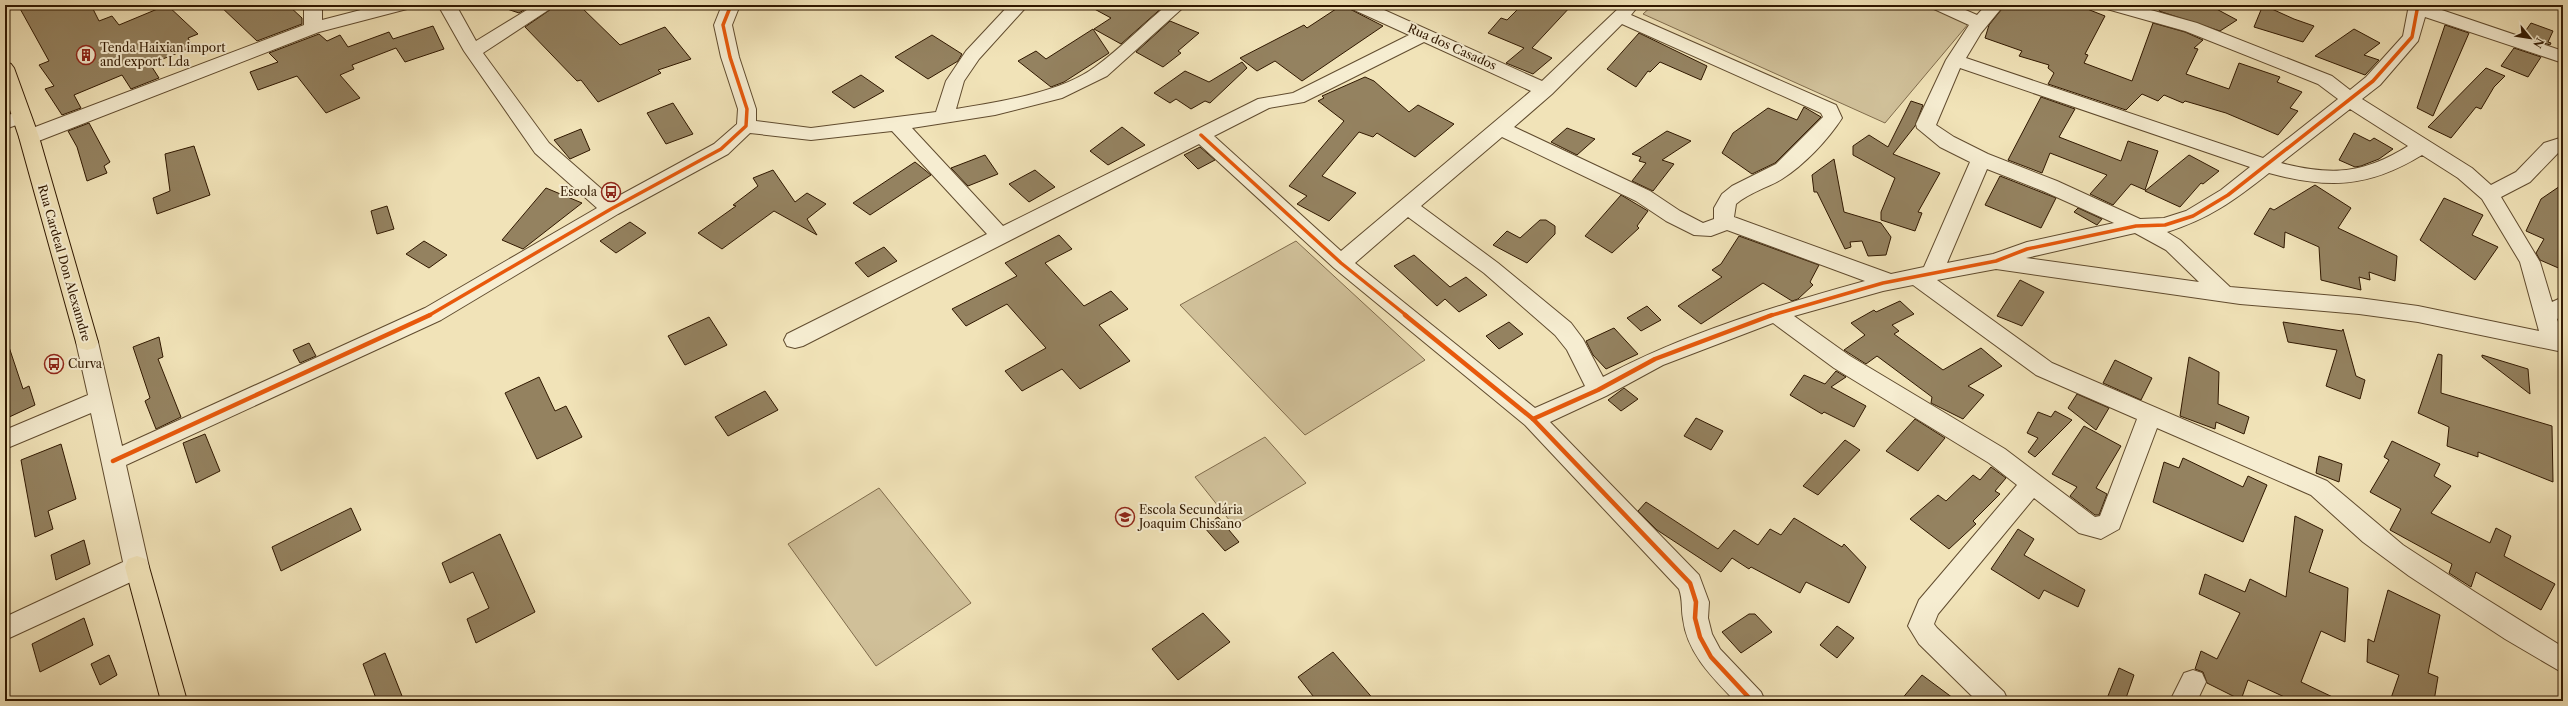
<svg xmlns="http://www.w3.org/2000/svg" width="2568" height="706" font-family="'Libre Caslon Text',serif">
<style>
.green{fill:#d0c099;stroke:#806c4c}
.building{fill:#948260;stroke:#301800}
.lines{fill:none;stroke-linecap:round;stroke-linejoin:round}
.minor-casing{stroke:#604b2e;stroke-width:2}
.major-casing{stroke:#301800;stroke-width:2}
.minor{fill:#f6edd1;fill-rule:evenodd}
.major{fill:#f1e3b8;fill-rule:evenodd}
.cycleway-far1-casing{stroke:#f6edd1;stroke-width:5.5}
.cycleway-casing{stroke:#f6edd1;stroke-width:7}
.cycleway-far1{stroke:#e8590c;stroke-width:3.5}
.cycleway{stroke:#e8590c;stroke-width:4.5}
.labels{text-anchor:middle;stroke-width:4;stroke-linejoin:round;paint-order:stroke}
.street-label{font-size:12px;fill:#301800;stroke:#f6edd1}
.poi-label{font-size:12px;fill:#301800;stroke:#f6edd1;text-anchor:start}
</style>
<rect width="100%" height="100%" fill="#f1e3b8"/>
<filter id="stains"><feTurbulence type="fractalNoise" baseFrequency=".005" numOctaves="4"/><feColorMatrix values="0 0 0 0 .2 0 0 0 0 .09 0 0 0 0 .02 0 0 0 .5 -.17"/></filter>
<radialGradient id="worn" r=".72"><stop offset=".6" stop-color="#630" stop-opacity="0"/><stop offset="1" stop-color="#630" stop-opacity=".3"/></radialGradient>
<g class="green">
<path d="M1653 5H1924L1969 23 1885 123 1643 14Z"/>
<path d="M1296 241 1425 360 1305 435 1180 305Z"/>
<path d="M1265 437 1306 483 1234 526 1195 477Z"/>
<path d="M879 488 971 603 876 666 788 544Z"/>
</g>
<g class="building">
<path d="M18 5H91L99 21 112 16 119 25 167 5 198 34 188 38 193 47 150 64 159 78 131 89 122 75 74 95 81 108 62 115 45 89 54 86 39 65 49 61Z"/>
<path d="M219 5H288L302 18V24L257 41Z"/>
<path d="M505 5H532L519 13 504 8Z"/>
<path d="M557 5H579L620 45 665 27 691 59 658 70 661 73 598 102 581 80 577 81 525 27Z"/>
<path d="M1087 5H1165L1121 44 1094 29 1111 18Z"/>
<path d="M1342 5 1383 26 1302 81 1275 61 1257 71 1240 58 1304 25 1307 28Z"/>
<path d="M1522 5H1572L1532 48 1552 58 1533 74 1506 63 1524 48 1488 33 1501 18 1507 20Z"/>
<path d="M2005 5H2077L2105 16 2085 54 2088 55 2084 63 2132 81 2153 23 2185 32 2203 40 2194 48 2198 49 2186 74 2229 89 2239 63 2280 77 2277 82 2302 92 2290 108 2298 111 2278 135 2226 113 2185 101 2183 103 2164 95 2158 101 2142 94 2126 110 2048 84 2054 73 2048 68 2049 65 2019 56 2022 51 1985 38 1989 25Z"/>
<path d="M2162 5H2209L2237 20 2220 31 2159 11Z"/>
<path d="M2263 5 2294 19 2314 26 2303 42 2254 27Z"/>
<path d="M1170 21 1199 33 1178 51 1181 53 1163 67 1136 52Z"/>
<path d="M2531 23 2553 31 2548 42 2551 43 2550 45 2522 36Z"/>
<path d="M2445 25 2469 33 2433 116 2417 108Z"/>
<path d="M433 26 444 49 405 62 396 48 352 65 354 69 340 75 360 98 326 113 297 76 258 90 250 72 278 62 269 53 319 34 327 41 340 35 348 47 389 32 393 39Z"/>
<path d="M1093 29 1109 53 1064 82 1051 87 1018 61 1036 51 1046 59Z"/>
<path d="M2354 29 2380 43 2364 55 2379 60 2365 75 2315 56Z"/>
<path d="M1639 33 1707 66 1701 80 1660 62 1650 72 1648 71 1636 87 1607 69Z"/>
<path d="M932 35 962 54 958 61 928 79 895 57Z"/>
<path d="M2514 48 2541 57 2528 77 2501 66Z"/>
<path d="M1242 62 1247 68 1210 103 1205 101 1191 109 1176 99 1170 103 1154 93 1185 71 1209 82Z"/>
<path d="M2486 68 2505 76 2494 87 2481 109 2476 107 2451 138 2428 127Z"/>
<path d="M861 75 884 91 854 108 832 92Z"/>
<path d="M1365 77 1374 81 1409 112 1418 105 1454 124 1415 157 1377 133 1373 137 1359 132 1322 176 1356 193 1329 221 1297 204 1307 196 1289 186 1344 121 1318 101 1324 98 1322 96Z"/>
<path d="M2041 97 2075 109 2059 137 2121 161 2128 141 2158 151 2145 190 2131 184 2113 205 2090 194 2107 175 2050 153 2042 173 2008 160Z"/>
<path d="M1911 101 1923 105 1915 126 1893 154 1940 173 1918 212 1922 213 1915 231 1881 220V212L1895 178 1853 155V146L1869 135 1888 147Z"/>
<path d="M673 103 693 134 666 144 647 113Z"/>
<path d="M1804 107 1821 117 1775 163 1752 174 1722 153 1733 133 1768 108 1797 120Z"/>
<path d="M89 123 110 162 104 166 107 173 87 181 77 147 68 131Z"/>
<path d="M1122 127 1145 145 1108 165 1090 151Z"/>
<path d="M1567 128 1595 139 1577 155 1551 142Z"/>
<path d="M581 129 590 150 570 159 554 140Z"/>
<path d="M1667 131 1691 141 1662 160 1674 164 1653 191 1632 181 1646 163 1639 161 1641 157 1632 154Z"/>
<path d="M2354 133 2370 141 2374 138 2393 149 2379 159 2361 166 2355 167 2339 160Z"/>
<path d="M194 146 210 195 157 214 153 198 170 191 165 154Z"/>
<path d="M1200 147 1215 160 1198 169 1184 155Z"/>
<path d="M985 155 998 174 968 186 951 168Z"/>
<path d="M2189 155 2219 171 2203 184 2201 183 2180 207 2145 191Z"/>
<path d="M1834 159 1844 212 1881 223 1891 237 1886 255 1868 256 1862 241 1850 242 1851 247 1845 249 1817 192H1814L1812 175Z"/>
<path d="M915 162 931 175 870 215 853 203Z"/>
<path d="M773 170 795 202 807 193 826 204 807 219 817 235 774 211 722 249 698 233 736 206 733 205 758 186 753 178Z"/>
<path d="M1035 170 1055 187 1029 202 1009 184Z"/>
<path d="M2000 176 2056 198 2041 228 1985 205Z"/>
<path d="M2563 184V270L2540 260 2536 253 2544 239 2526 231 2541 199Z"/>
<path d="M2315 185 2351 208 2338 228 2397 256 2395 281 2369 272 2370 280 2359 277 2361 290 2321 280 2319 247 2285 232 2284 248 2254 234 2270 208 2274 210Z"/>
<path d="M546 188 582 203 523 249 502 240Z"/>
<path d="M1621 195 1648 211 1637 226 1639 228 1612 253 1585 236Z"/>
<path d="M2444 198 2483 215 2472 235 2498 247 2475 280 2420 240Z"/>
<path d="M387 206 394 229 377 234 371 211Z"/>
<path d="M2078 208 2102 219 2097 225 2074 212Z"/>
<path d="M1540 220H1546L1555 226V234L1527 263 1493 245 1507 231 1520 238Z"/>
<path d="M630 222 646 233 616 253 600 241Z"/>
<path d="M1059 235 1072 249 1045 263 1084 306 1111 291 1128 309 1099 325 1130 361 1080 389 1062 369 1022 391 1005 371 1046 348 1007 304 966 326 952 309 1017 276 1005 263Z"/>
<path d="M1739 236 1819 265 1810 282 1813 285 1798 299 1792 301 1763 283 1701 324 1678 306 1722 277 1712 270 1721 264Z"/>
<path d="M424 241 447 255 429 268 406 254Z"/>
<path d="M884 247 897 261 868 277 855 263Z"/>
<path d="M1414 255 1450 287 1466 277 1487 295 1459 312 1445 299 1437 306 1394 266Z"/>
<path d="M2020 280 2044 292 2022 326 1997 316Z"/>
<path d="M1900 301 1914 314 1892 325 1899 331 1894 334 1943 370 1981 348 2002 366 1968 386 1984 395 1963 419 1931 403 1932 397 1877 356 1866 364 1844 350 1865 335 1851 323 1874 310 1876 312Z"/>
<path d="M1647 306 1661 320 1641 331 1627 318Z"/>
<path d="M709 317 727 345 685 365 668 336Z"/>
<path d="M1509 322 1523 334 1499 349 1486 336Z"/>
<path d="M2283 322 2342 331 2343 329 2356 376 2365 380 2360 399 2326 386 2337 350 2288 342Z"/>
<path d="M1614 328 1638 354 1606 369 1593 355 1586 341Z"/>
<path d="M159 337 163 357 158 359 181 417 156 429 145 401 150 398 133 347Z"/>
<path d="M309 343 316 356 300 363 293 350Z"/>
<path d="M8 344 23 389 29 386 35 405 5 419V345Z"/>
<path d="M2438 354 2442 355 2441 393 2552 426 2553 482 2478 452V457L2447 446 2449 427 2418 413Z"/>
<path d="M2482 355 2528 369 2530 394 2482 357Z"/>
<path d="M2189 357 2219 372 2218 404 2249 417 2244 434 2216 422 2215 429 2180 416Z"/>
<path d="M2115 360 2152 378 2141 400 2103 383Z"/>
<path d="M1836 371 1846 377 1831 387 1866 406 1854 427 1824 412 1822 414 1790 395 1804 375 1825 384Z"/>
<path d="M539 377 555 411 566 406 582 437 537 459 505 393Z"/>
<path d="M1624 388 1638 399 1621 411 1608 400Z"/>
<path d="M765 391 778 410 728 436 715 417Z"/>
<path d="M2077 394 2109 408 2096 430 2068 408Z"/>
<path d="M2055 411 2072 420 2035 457 2028 452 2038 438 2027 433 2038 412 2051 417Z"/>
<path d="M1696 418 1723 431 1711 450 1684 436Z"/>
<path d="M1915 419 1945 438 1918 471 1886 451Z"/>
<path d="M2084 426 2121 446 2096 488 2107 494 2099 515H2095L2070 496 2077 487 2052 474Z"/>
<path d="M205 434 220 471 196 483 183 443Z"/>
<path d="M1845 440 1860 450 1818 495 1803 486Z"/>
<path d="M2392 441 2440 464 2434 476 2451 486 2431 513 2490 543 2496 528 2511 536 2504 556 2555 584 2541 610 2476 572 2471 587 2449 573 2452 564 2390 530 2401 509 2370 492 2389 460 2384 457Z"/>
<path d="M61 444 76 499 48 511 53 529 35 537 21 460Z"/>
<path d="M2319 456 2342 464 2339 482 2316 473Z"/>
<path d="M2183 458 2243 487 2248 476 2267 485 2243 542 2153 502 2164 462 2179 468Z"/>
<path d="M1991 467 2006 478 1995 491 2000 494 1973 521 1976 524 1949 549 1910 519 1938 495 1946 501 1973 475 1980 480Z"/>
<path d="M1646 502 1718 549 1734 530 1758 545 1770 529 1781 535 1794 518 1842 547 1844 544 1866 567 1849 603 1806 582 1800 593 1751 567 1749 569 1732 558 1721 572 1657 530 1638 511Z"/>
<path d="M351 508 361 530 281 571 272 547Z"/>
<path d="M2295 516 2323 530 2309 572 2348 588 2345 642 2321 631 2301 682 2341 701H2293L2248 680 2241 700 2207 683 2203 672 2195 669 2201 651 2217 659 2240 613 2199 594 2205 574 2245 592 2250 579 2286 597Z"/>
<path d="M1218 517 1239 542 1225 551 1204 527Z"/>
<path d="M2018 529 2034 539 2024 555 2085 590 2078 607 2044 590 2039 599 1991 569Z"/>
<path d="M500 534 535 612 476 643 467 619 489 608 473 572 450 583 442 563Z"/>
<path d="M84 540 90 564 56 580 51 555Z"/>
<path d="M2388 590 2440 615 2428 673 2438 677 2434 701H2390L2399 675 2367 662 2368 639 2374 642Z"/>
<path d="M1203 613 1230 642 1178 680 1152 649Z"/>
<path d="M1749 614H1755L1772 632 1741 653 1722 632Z"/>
<path d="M84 618 93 645 40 672 32 644Z"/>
<path d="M1837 626 1854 638 1837 658 1820 645Z"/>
<path d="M1333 652 1375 701H1317L1298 677Z"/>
<path d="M385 653 404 701H377L363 664Z"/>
<path d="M109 655 117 675 100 685 91 664Z"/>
<path d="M2119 668 2134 675 2125 701H2106Z"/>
<path d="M1922 675 1957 701H1900Z"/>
</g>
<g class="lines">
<g class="minor-casing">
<g id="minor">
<path d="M304 5H322V20L380 5H410L407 9 319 32 36 142 29 143 22 142 19 137 22 132 304 25Z"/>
<path d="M438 5H456L476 41 535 5H556L483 53 549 143 613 199 714 144 737 124 738 109 721 57 714 25 722 5H740L732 25 739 57 756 109V121L811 128 936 112 946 81 966 51 1009 5H1028L979 59 964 81 956 109C998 102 1060 93 1095 67 1120 49 1143 25 1167 5H1186L1107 76 1062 98 995 115 912 128 1003 226 1258 99 1293 93 1409 35 1352 9 1349 5H1373L1542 81 1622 5H1639L1631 15 1836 105 1842 118C1828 140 1804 165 1782 179 1767 188 1750 192 1736 204L1734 217 1891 274 1924 267 1970 162 1940 147 1917 128 1916 124 1946 60 1969 25 1934 9 1931 5H1954L1977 15 1986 5H2004L1981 33 1966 58 2263 158 2338 99 2318 84 2185 31 2107 9 2104 5H2133L2197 23 2332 76 2350 90 2366 77 2403 36 2409 5H2427L2563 51V63L2425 17 2418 41 2380 85 2362 99 2472 168 2491 185 2516 172 2544 143 2563 137V150L2558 153 2530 182 2501 197 2540 262 2552 302 2563 297V316L2557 319 2563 336V352L2418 322 2359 314 2240 304 1996 269 1937 280 2052 363 2327 481 2403 545 2475 592 2563 647V673L2505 639 2409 576 2363 542 2311 495 2157 428 2119 529 2101 539 2079 533 2034 498 1938 614 1934 624 1937 628 2004 692 2008 701H1977L1919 644 1908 626 1919 600 2017 485 1989 463 1834 368 1773 323 1663 365 1606 396 1550 422 1699 575 1709 602 1708 618 1712 634 1720 649 1761 692 1765 701H1735C1712 677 1687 653 1683 619 1681 608 1683 600 1679 589L1525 425 1334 268 1199 144 803 346 795 348 787 346 784 340 787 334 987 234 892 131 811 140 750 133 728 154 618 214 441 320 126 465 149 567 146 575 5 640V617L123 562 91 413 5 449V430L88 395 76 342 79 336 87 334 95 336 98 342 122 446 425 308 597 208 535 153 464 51ZM1622 24 1821 113 1823 117 1776 164 1732 186 1722 194 1714 208V219L1703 223 1680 211 1650 191 1514 127 1552 94ZM1424 42 1531 91 1341 251 1214 136 1269 108 1304 102ZM1960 68 2250 167 2221 190 2186 211 2164 218 2140 219 2057 181 1988 154 1954 137 1936 125ZM2350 109 2408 146C2363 174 2332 176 2281 163ZM1502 137 1636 201 1666 221 1694 235 1711 236 1727 230 1865 281C1775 306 1685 333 1603 377L1583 339 1571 323 1498 263 1421 206ZM2422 155 2458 178 2482 199 2520 262 2539 331 2418 306 2359 298 2230 287 2180 240 2167 232C2209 219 2235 200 2269 173 2328 189 2368 188 2422 155ZM1987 169 2043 191 2114 223 2027 242 1993 254 1947 263ZM1408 217 1484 273 1555 335 1567 350 1585 386 1535 408 1355 263ZM2135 233 2166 250 2199 282 2026 258ZM1913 285 2036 375 2137 419 2100 516 2095 517 2005 449 1850 356 1794 316 1883 291Z"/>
<path d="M21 111 28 113 30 117 28 121 5 129V116Z"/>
<path d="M2193 670 2202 673 2206 682 2197 701H2170L2184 673Z"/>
</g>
</g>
<g class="major-casing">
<g id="major">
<path d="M5 62 11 64 14 68 39 137 98 342 95 348 87 350 79 348 76 342 19 137 5 95Z"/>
<path d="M137 556 146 559 149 567 187 701H161L125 567 128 559Z"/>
</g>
</g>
<use href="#minor" class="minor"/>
<use href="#major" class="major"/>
<g class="cycleway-far1-casing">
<g id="cycleway-far1">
<path d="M1201 135 1341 263 1407 316"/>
<path d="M428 316 611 209 721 149 746 126 747 109 730 57 723 25 731 5"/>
<path d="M1769 316 1883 283 1996 261 2027 249 2136 226 2165 225 2193 216 2228 195 2373 81 2412 37 2418 5"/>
</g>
</g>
<g class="cycleway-casing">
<g id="cycleway">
<path d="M1405 315 1533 419 1690 583 1696 602 1695 618 1700 637 1711 657 1752 701"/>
<path d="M1533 419 1598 390 1655 359 1772 315"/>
<path d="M113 461 430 315"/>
</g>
</g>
<use href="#cycleway-far1" class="cycleway-far1"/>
<use href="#cycleway" class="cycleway"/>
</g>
<defs>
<g id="building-ring" transform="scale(1)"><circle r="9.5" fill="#f6edd1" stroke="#8f2418" stroke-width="1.5"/><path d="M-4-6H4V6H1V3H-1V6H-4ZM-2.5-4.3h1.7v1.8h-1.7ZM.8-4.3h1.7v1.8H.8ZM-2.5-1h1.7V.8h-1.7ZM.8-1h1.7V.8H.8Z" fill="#8f2418"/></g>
<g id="bus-ring" transform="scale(1)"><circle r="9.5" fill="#f6edd1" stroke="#8f2418" stroke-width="1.5"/><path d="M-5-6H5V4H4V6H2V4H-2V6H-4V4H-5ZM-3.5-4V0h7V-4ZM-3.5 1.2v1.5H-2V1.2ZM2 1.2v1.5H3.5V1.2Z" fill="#8f2418"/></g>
<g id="school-ring" transform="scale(1)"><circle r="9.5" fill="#f6edd1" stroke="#8f2418" stroke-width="1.5"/><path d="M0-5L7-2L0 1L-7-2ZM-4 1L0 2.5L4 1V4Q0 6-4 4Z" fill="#8f2418"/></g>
</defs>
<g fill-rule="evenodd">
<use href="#building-ring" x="86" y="55"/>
<use href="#bus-ring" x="611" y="192"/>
<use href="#bus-ring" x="54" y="364"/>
<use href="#school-ring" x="1125" y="517"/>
</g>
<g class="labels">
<g class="street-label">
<text transform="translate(1452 47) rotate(24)" y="4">Rua dos Casados</text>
<text transform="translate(64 263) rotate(74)" y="4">Rua Cardeal Don Alexamdre</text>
</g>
<g class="poi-label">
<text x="100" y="52">Tenda Haixian import<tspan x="100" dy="14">and export. Lda</tspan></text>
<text x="597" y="196" text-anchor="end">Escola</text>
<text x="68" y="368">Curva</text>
<text x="1139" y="514">Escola Secundária<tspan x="1139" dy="14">Joaquim Chissano</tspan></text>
</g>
</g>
<rect width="2568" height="706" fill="none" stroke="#f1e3b8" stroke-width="20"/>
<rect x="6" y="6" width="2556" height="694" fill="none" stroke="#301800" stroke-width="2"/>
<rect x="10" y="10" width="2548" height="686" fill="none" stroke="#301800"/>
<g transform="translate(2530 38) rotate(120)" stroke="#f6edd1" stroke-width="3" paint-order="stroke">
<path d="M0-3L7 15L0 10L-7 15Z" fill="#301800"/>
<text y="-6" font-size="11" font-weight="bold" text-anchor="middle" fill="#301800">N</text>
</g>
<rect width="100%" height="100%" filter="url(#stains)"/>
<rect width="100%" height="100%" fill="url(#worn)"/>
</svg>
